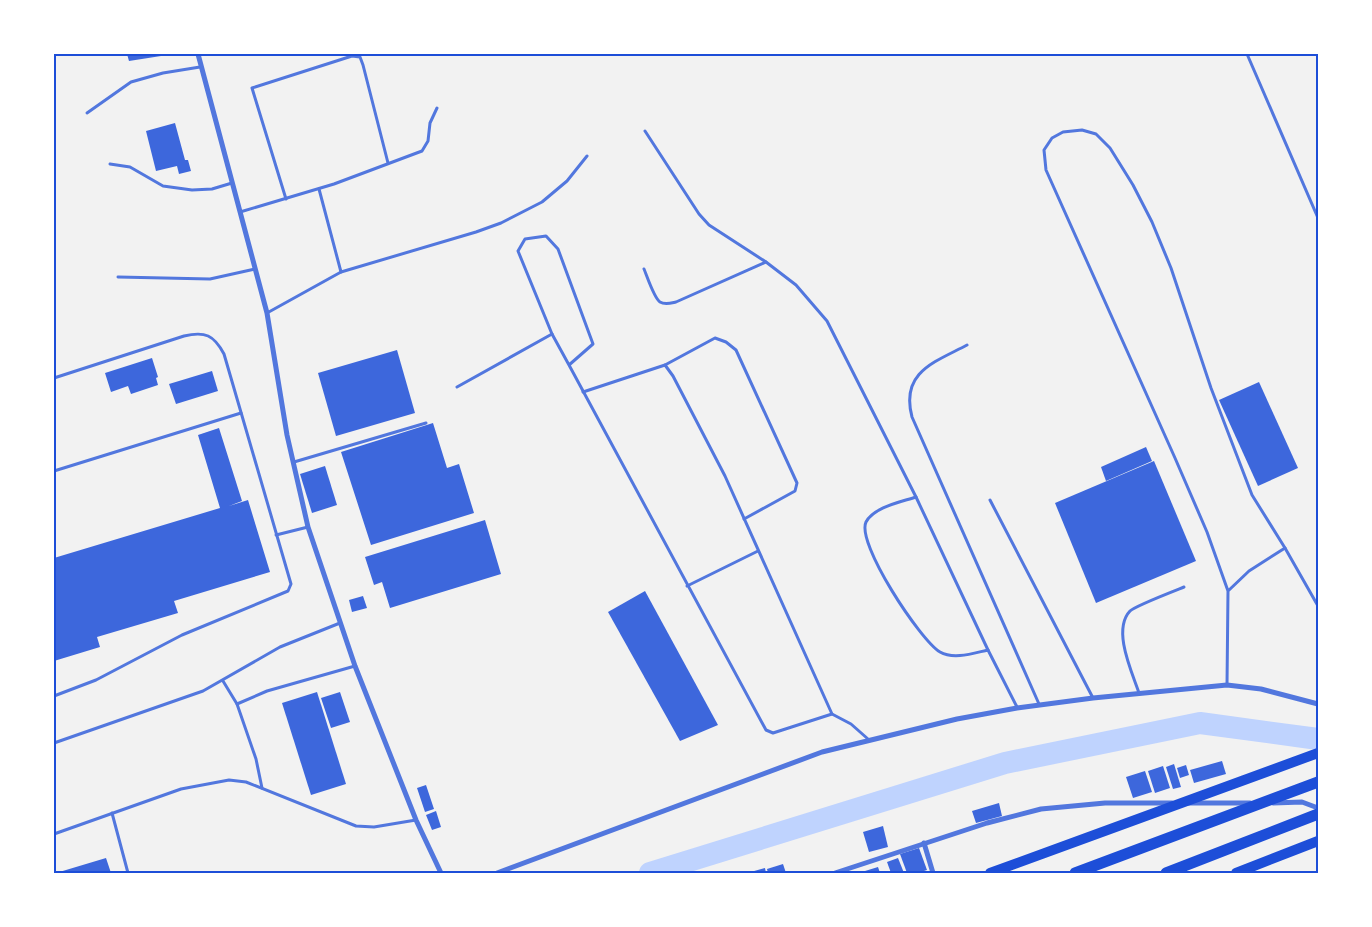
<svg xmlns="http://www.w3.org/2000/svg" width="1372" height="927" font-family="'Open Sans',sans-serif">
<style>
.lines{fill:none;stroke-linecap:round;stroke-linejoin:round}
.river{stroke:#bfd3fe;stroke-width:22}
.building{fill:#3d67dc}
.service{stroke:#5277de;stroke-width:3}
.minor{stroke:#5277de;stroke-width:5}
.trunk{stroke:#1d4ed8;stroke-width:10}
.motorway{stroke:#1d4ed8;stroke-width:11}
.neatline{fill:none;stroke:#1d4ed8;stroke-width:2}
</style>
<rect width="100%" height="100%" fill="#f2f2f2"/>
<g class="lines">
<path class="river" d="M650 873 1005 763 1200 723 1318 739"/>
</g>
<g class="building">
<path d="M127 54H160L161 56 129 61Z"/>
<path d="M175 123 185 160H188L191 171 179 174 177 166 156 171 146 131Z"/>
<path d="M397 350 415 413 336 436 318 373Z"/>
<path d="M152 358 158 377 156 378 158 385 131 394 128 386 111 392 105 373Z"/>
<path d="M212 371 218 391 176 404 169 384Z"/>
<path d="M1259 382 1298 468 1258 486 1219 400Z"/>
<path d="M433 423 447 468 459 464 474 513 371 545 341 452Z"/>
<path d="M219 428 242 501 229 506 248 500 270 572 174 601 178 613 97 637 100 647 54 661V558L220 508 198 435Z"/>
<path d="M1146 447 1152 461 1106 481 1101 467Z"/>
<path d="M1154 461 1196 561 1096 603 1055 503Z"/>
<path d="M325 466 337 505 312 513 300 474Z"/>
<path d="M485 520 501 574 390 608 382 582 374 585 365 557Z"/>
<path d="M645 591 718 725 680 741 608 612Z"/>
<path d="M363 596 367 608 352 612 349 600Z"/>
<path d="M317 692 346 784 311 795 282 703Z"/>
<path d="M340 692 350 722 331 728 321 698Z"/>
<path d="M1222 761 1226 774 1194 783 1190 770Z"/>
<path d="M1174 764 1181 787 1173 789 1166 767Z"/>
<path d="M1186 765 1189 775 1180 778 1177 768Z"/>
<path d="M1163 766 1170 788 1155 793 1148 771Z"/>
<path d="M1145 771 1152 792 1133 798 1126 777Z"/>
<path d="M426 785 434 809 425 812 417 788Z"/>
<path d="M999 803 1002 816 976 823 972 811Z"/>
<path d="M436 811 441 827 432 830 426 815Z"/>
<path d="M883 826 888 847 869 852 863 832Z"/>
<path d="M919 848 927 870 918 873H907L900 854Z"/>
<path d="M106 858 111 873H56Z"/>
<path d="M898 858 904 873H891L887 862Z"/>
<path d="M783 864 786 873H768L767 869Z"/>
<path d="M878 867 880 873H866L865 871Z"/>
<path d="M765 868 766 873H747Z"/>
</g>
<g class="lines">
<g class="service">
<path d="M1247 54 1318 218"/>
<path d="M87 113 131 82 163 73 200 67"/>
<path d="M645 131 699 214 709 225 766 262 796 285 827 321 916 497 988 650"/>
<path d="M110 164 130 167 163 186 192 190 212 189 232 183"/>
<path d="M319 189 341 272"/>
<path d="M286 199 252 88 352 56 360 57 363 65 388 163"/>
<path d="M240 212 334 184 422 151 428 141 430 123 437 108"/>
<path d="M644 269C647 276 654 298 660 302 665 305 671 303 676 302L766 262"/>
<path d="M118 277 210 279 255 269"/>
<path d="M267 313 341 272 476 232 501 223 542 202 567 181 587 156"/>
<path d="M967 345C935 362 900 372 912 417L1039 704"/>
<path d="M569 365 593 344 558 249 546 236 525 239 518 251 552 334 569 365 766 730 773 733 832 714 851 724 868 739"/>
<path d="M665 365 715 338 726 342 736 350 797 483 795 491 744 519"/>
<path d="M54 378 184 336C205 331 214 335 224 354L291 584 288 591 182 635 96 680 54 696"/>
<path d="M457 387 552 334"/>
<path d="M583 392 665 365 673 376 725 476 832 714"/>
<path d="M294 462 426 423"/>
<path d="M54 471 241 413"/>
<path d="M916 497C901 502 874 507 866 522 856 543 920 640 940 652 954 660 974 653 988 650L1017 707"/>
<path d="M990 500 1093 698"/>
<path d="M276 535 308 527"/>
<path d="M1285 548 1318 606"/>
<path d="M687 586 758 551"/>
<path d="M223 681 237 704 256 759 262 788"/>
<path d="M1227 685 1228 591 1207 532 1175 458 1046 170 1044 150 1052 138 1063 132 1082 130 1096 134 1110 148 1133 185 1152 222 1171 268 1211 388 1252 495 1285 548 1249 571 1228 591"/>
<path d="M1139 693C1132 672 1112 630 1130 611 1135 606 1174 591 1184 587"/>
<path d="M237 704 267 691 355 666"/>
<path d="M54 743 203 691 280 647 340 623"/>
<path d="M112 813 128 873"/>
<path d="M54 834 181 789 229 780 246 782 356 826 374 827 416 820"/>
</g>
<g class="minor">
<path d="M198 54 267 313 287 435 308 527 355 666 416 820 441 873"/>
<path d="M1188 803H1250"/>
<path d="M1273 803 1302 802 1318 808"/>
<path d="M924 843 933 873"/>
<path d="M497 873 822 752 957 719 1017 708 1093 698 1227 685 1261 689 1318 704"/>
<path d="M835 873 987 823 1041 809 1105 803H1172"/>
</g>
<g class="trunk">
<path d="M990 873 1318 753"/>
<path d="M1236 873 1318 841"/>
</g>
<g class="motorway">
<path d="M1075 873 1318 782"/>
<path d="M1166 873 1318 814"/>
</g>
</g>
<rect width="1372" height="927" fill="none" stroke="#ffffff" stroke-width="110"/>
<rect x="55" y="55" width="1262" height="817" class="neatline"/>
</svg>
